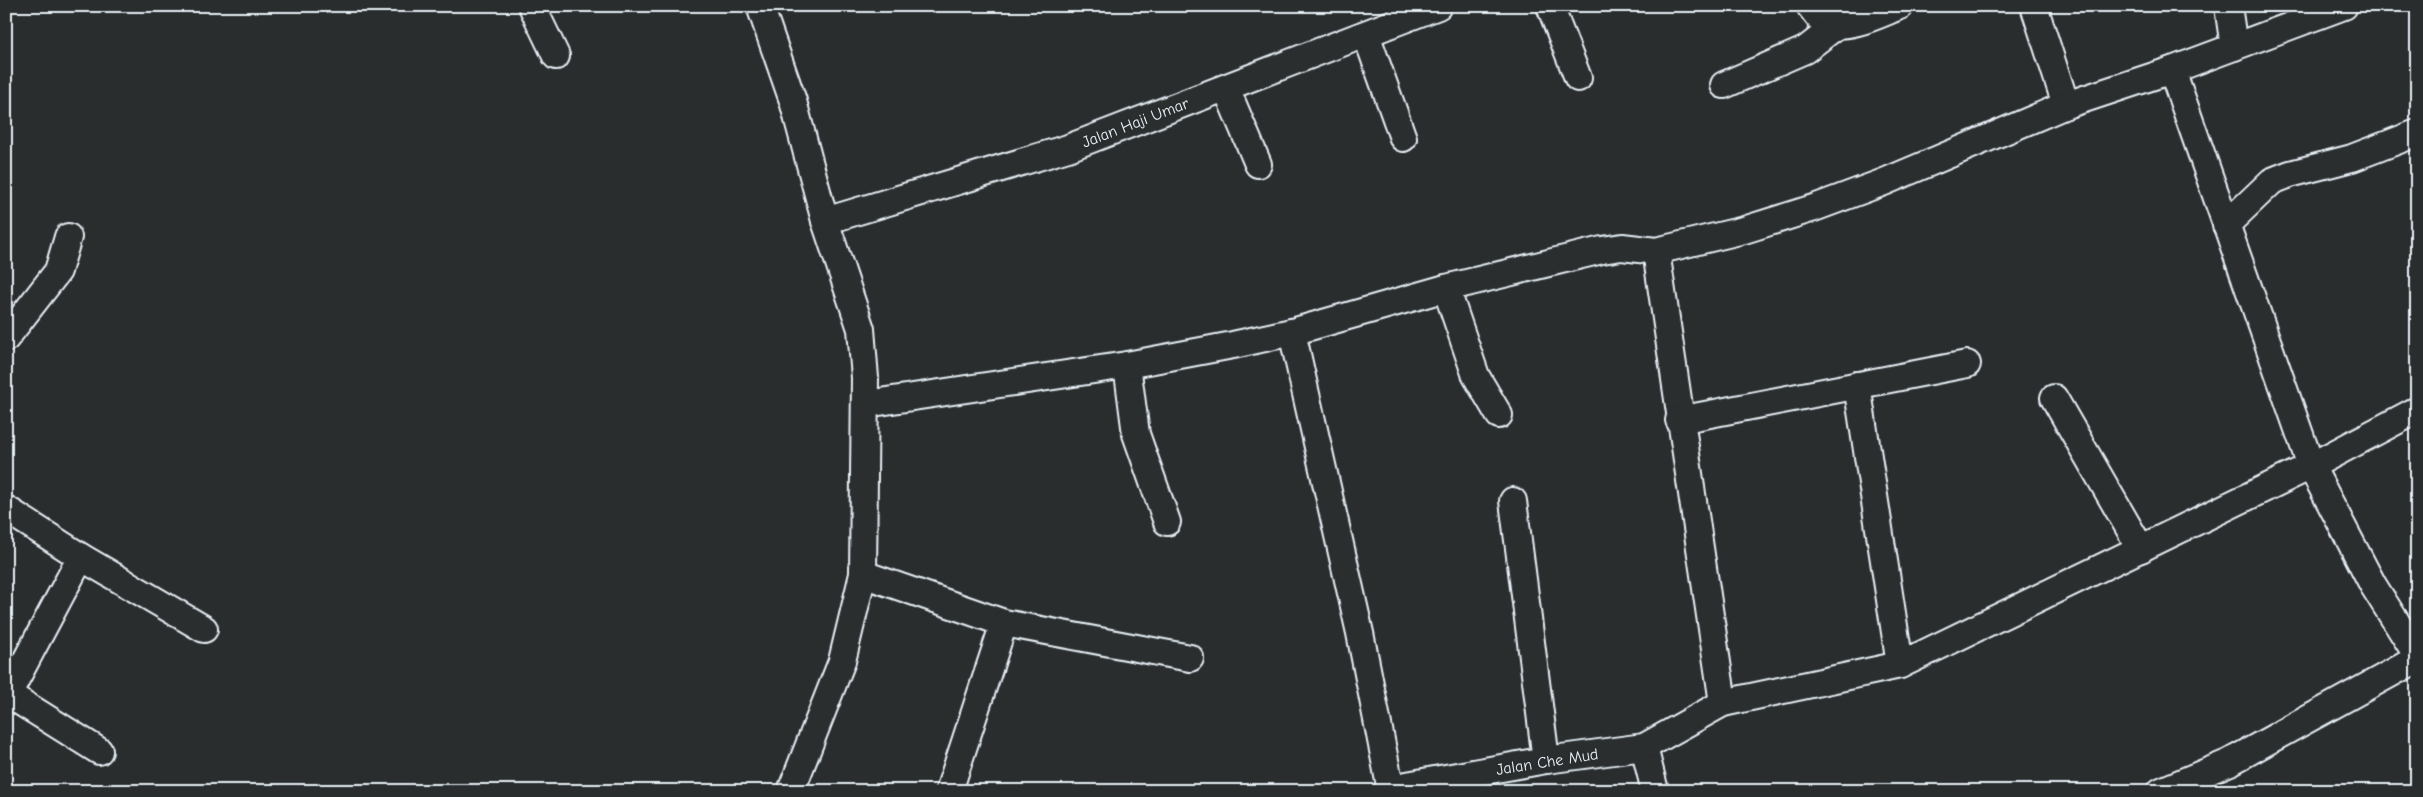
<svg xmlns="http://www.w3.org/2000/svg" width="2423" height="797" font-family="'Comic Neue',sans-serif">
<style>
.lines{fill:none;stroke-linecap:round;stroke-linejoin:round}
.minor-casing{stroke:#e8f1f8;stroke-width:30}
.minor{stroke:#2a2d2e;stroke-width:26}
.labels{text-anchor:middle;stroke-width:4;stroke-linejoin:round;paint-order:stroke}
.street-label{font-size:16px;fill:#e8f1f8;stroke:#2a2d2e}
</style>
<rect width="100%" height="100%" fill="#2a2d2e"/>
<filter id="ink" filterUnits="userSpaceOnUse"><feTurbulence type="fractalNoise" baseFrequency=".02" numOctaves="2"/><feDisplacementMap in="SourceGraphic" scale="10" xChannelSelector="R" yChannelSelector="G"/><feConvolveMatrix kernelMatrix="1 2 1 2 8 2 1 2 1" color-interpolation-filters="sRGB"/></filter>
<g filter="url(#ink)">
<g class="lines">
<g class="minor-casing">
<g id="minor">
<path d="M532 6 556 56"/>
<path d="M760 6 793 101 825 221 861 329 865 378 863 574 842 661 791 791"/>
<path d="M1550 6 1578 78"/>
<path d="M1810 6 1824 24C1851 29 1875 16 1900 6"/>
<path d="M2034 6 2066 105"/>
<path d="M2228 6 2234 47"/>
<path d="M1366 34 1403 138"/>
<path d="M2172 70 2311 466 2373 585 2417 655"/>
<path d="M1724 85 1805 50 1836 26"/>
<path d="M1226 88 1258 164"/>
<path d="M825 221 1068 148 1438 6"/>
<path d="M2226 225 2272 181 2290 174 2352 158 2417 133"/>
<path d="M1656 251 1723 703"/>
<path d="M1446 288 1476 376 1499 415"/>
<path d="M1292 332 1360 633 1391 791"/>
<path d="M6 338 58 271 68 237"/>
<path d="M1127 365 1136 434 1167 522"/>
<path d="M1857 385 1900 665"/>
<path d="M2054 398 2141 549"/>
<path d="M866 404 1127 365 1233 345 1292 332 1446 288 1602 250 1622 247 1656 251 1744 230 1814 208 1884 182 2066 105 2172 70 2344 6"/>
<path d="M1679 420 1967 364"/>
<path d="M1513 501 1546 760"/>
<path d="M6 509 81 557 204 629"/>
<path d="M863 574 1004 623 1190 658"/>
<path d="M8 694 99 751"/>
<path d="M6 698 81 557"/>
<path d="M1644 747 1655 791"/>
<path d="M1390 788 1546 760 1644 747 1723 703 1900 665 2311 466 2417 410"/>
<path d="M949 791 1004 623"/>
<path d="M2161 791 2230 762 2417 659"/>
</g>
</g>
<use href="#minor" class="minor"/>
</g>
</g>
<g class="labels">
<g class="street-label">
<text transform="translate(1135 122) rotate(-21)" y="6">Jalan Haji Umar</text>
<text transform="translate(1547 761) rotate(-9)" y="6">Jalan Che Mud</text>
</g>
</g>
<rect width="2423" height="797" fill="none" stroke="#2a2d2e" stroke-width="25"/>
<rect x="12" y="12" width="2398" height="772" fill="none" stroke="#e8f1f8" stroke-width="2" filter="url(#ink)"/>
</svg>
